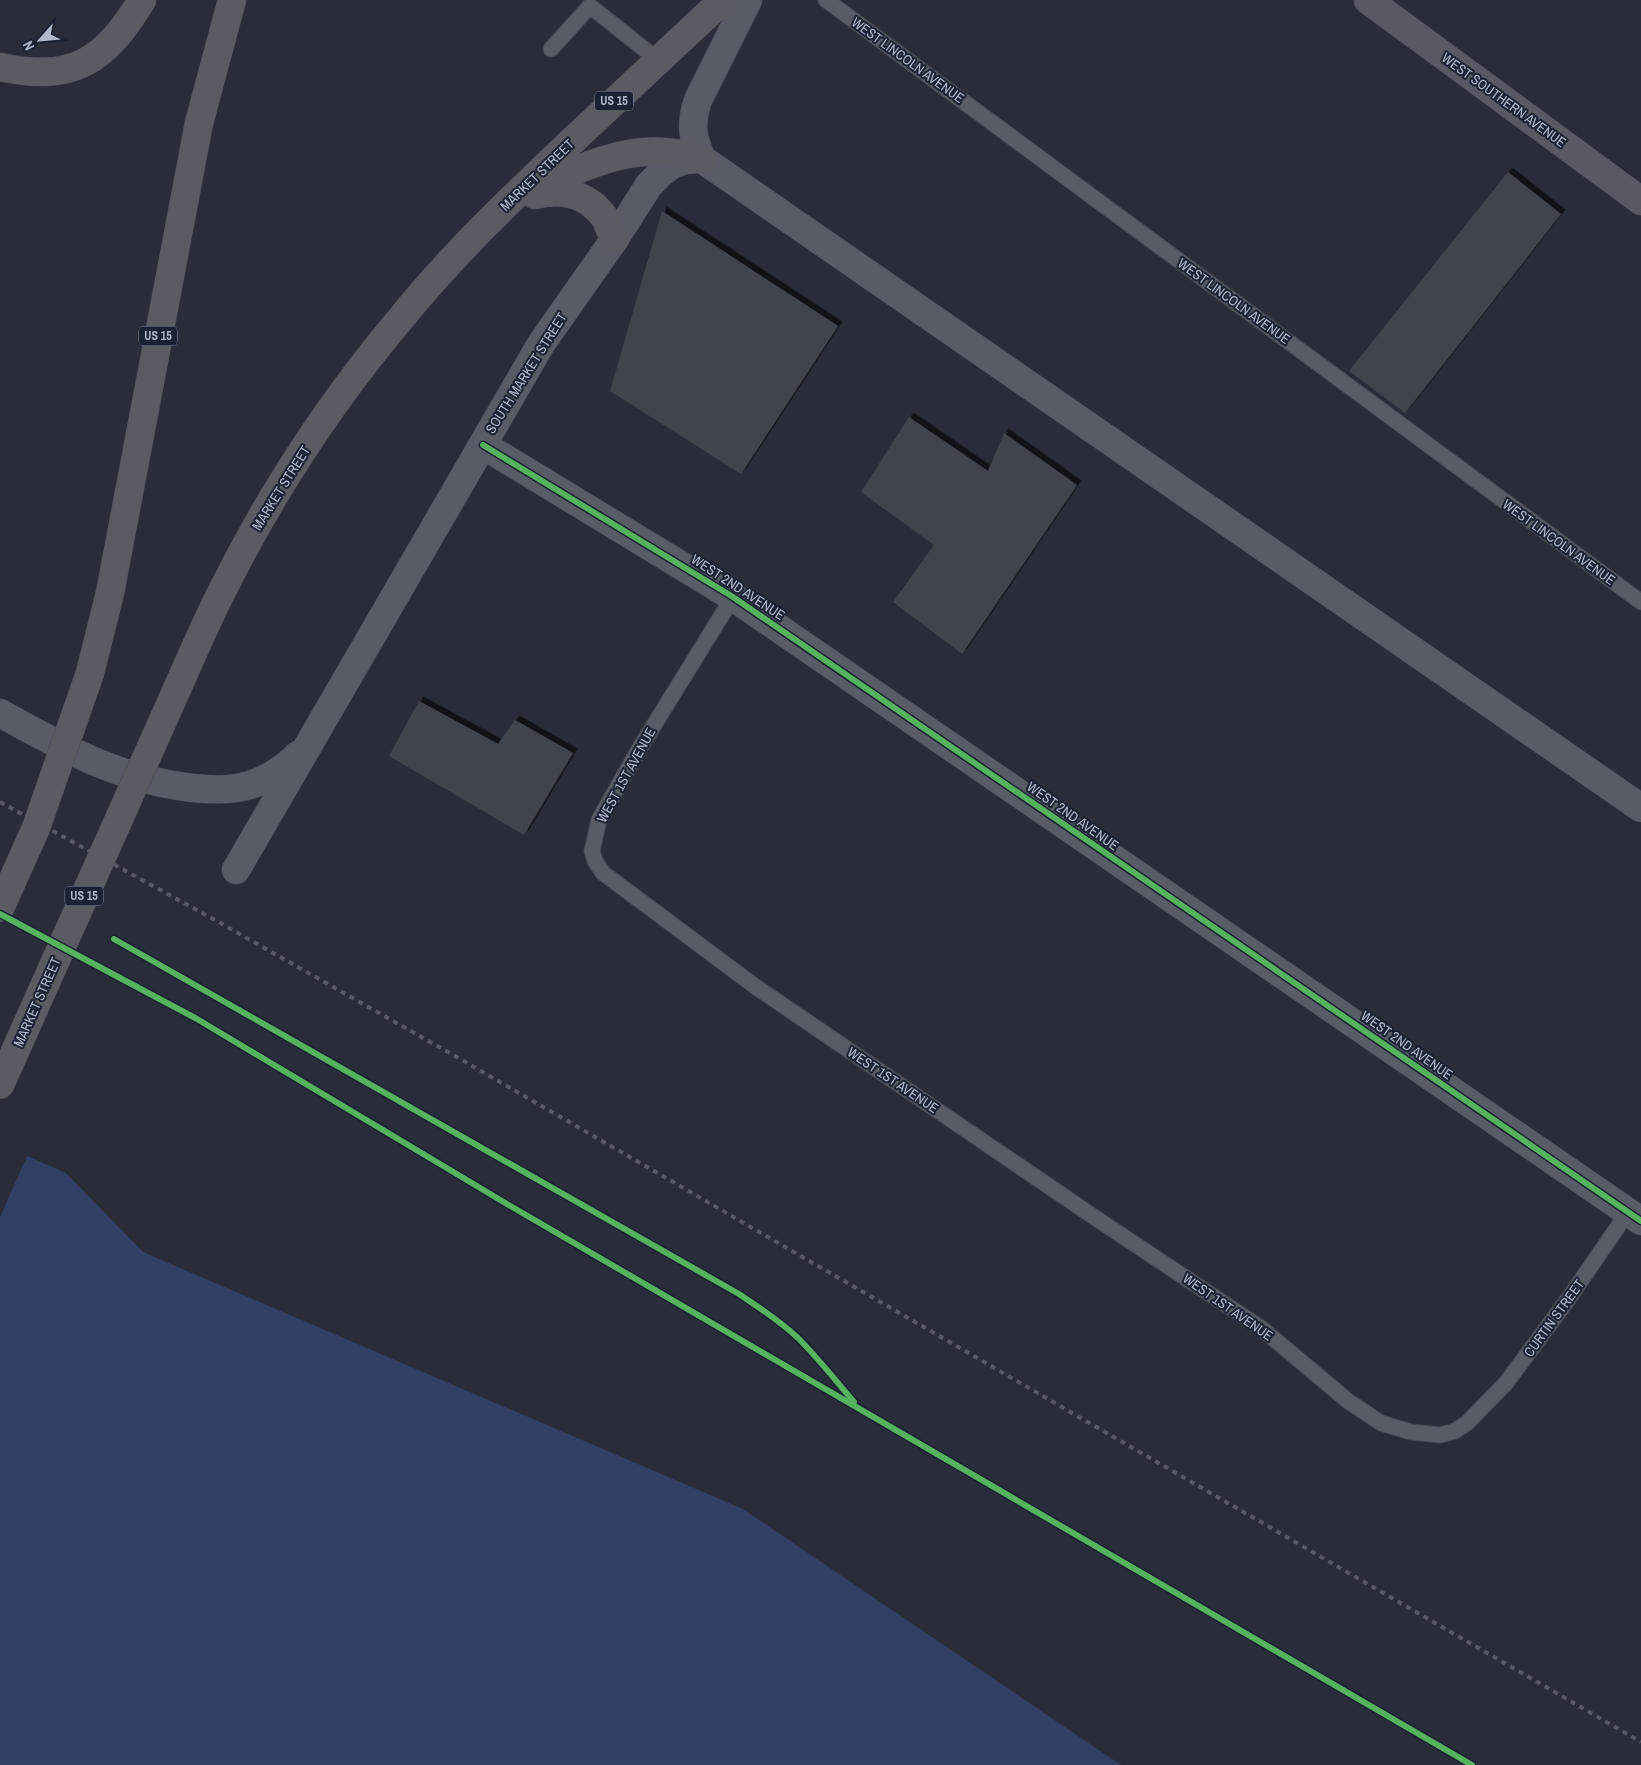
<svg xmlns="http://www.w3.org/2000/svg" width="1641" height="1765" font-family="'Archivo Narrow',sans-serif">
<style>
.water{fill:#303f63}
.pier{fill:#282d39}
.building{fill:#3f444e;filter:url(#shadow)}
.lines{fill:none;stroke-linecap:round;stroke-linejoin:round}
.service-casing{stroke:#444852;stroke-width:17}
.minor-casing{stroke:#444852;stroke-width:29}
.secondary-casing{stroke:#444852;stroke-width:29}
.trunk-casing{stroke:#454954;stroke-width:29}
.service{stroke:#585c66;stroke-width:15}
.minor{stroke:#585c66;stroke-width:28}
.secondary{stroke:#575a64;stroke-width:28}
.trunk{stroke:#5a5c64;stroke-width:28}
.rail{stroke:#575a64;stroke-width:4;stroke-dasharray:5 5;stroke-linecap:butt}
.trunk-bridge-casing{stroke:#454954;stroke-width:29;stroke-linecap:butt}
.trunk-bridge{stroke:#5a5c64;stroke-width:28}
.cycleway-casing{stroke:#1a2234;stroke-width:9}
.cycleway{stroke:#56b35d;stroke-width:6}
.labels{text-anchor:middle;stroke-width:4;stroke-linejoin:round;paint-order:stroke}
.shield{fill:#1a2234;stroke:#848b9d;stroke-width:1}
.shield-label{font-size:12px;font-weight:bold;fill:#b1b8ca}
.street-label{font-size:14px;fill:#b1b8ca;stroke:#1a2234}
</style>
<defs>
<filter id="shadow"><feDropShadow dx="4.5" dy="-4.5" stdDeviation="0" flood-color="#0009"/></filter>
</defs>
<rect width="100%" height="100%" fill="#282d39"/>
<path class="water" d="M0 1144 66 1173 143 1252 743 1509 1121 1765H0Z"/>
<path class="pier" d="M0 1142 28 1154 0 1217Z"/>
<g class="building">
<path d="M1508 172 1561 214 1405 413 1349 371Z"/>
<path d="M662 211 838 326 741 474 610 391Z"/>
<path d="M909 417 988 471 1004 433 1077 485 962 654 893 602 934 545 861 492Z"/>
<path d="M419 701 498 744 515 720 573 753 524 835 389 756Z"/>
</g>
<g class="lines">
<g class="service-casing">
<g id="service">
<path d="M826 0 1641 602"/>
<path d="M551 49 590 6 658 60"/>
<path d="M733 597 638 751 599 820 592 851 595 861 603 873 756 987 1100 1221 1261 1328 1348 1401 1381 1423 1411 1432 1440 1435 1455 1431 1467 1423 1506 1383 1569 1298 1628 1212"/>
</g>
</g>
<g class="minor-casing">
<g id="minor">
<path d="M702 159 1641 808"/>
<path d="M702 159C692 136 690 125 698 100L748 0"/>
<path d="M483 445 733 597 1641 1221"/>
<path d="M0 713C63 748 120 780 193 788 212 790 232 791 250 785 268 779 284 769 298 755"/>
<path d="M236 870 541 344 614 240 649 185 661 173 672 165 685 160 702 159"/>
</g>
</g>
<g class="secondary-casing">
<path id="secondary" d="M1368 0 1641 201"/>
</g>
<g class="trunk-casing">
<g id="trunk">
<path d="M0 67C73 83 105 61 142 0"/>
<path d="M530 191C575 170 624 145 675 153 684 155 693 157 702 159"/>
<path d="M535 195C562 188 588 194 605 218 609 225 611 233 614 240"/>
<path d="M90 673 110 593 199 123 232 0"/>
<path d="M169 707C186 669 202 631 220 595 269 496 331 401 402 317 453 254 511 199 570 143 621 95 672 48 723 0"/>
</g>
</g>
<use href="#service" class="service"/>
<use href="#minor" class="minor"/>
<use href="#secondary" class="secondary"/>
<use href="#trunk" class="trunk"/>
<path class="rail" d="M0 802 215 920 462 1060 1641 1742"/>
<g class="trunk-bridge-casing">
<g id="trunk-bridge">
<path d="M0 908 36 828 90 673"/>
<path d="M0 1085 169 707"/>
</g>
</g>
<use href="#trunk-bridge" class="trunk-bridge"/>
<g class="cycleway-casing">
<g id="cycleway">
<path d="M483 445 733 597 1641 1221"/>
<path d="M0 914 197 1019 507 1204 1472 1765"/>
<path d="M114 939 739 1294C760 1308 780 1321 798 1338 818 1358 836 1381 854 1402"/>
</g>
</g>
<use href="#cycleway" class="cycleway"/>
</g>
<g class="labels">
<g class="shield">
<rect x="595" y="91.5" width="38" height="19" rx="4"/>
<rect x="139" y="326.5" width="38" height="19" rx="4"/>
<rect x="65" y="886.5" width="38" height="19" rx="4"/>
</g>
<g class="shield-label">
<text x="614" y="105">US 15</text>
<text x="158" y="340">US 15</text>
<text x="84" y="900">US 15</text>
</g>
<g class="street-label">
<text transform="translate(908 60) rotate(36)" y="5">WEST LINCOLN AVENUE</text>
<text transform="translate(1504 100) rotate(36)" y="5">WEST SOUTHERN AVENUE</text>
<text transform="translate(537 175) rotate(-44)" y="5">MARKET STREET</text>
<text transform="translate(1234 301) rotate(36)" y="5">WEST LINCOLN AVENUE</text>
<text transform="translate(526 373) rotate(-58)" y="5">SOUTH MARKET STREET</text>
<text transform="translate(281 488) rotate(-58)" y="5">MARKET STREET</text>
<text transform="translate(1559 542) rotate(36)" y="5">WEST LINCOLN AVENUE</text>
<text transform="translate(738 587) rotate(33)" y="5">WEST 2ND AVENUE</text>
<text transform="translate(626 775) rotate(-61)" y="5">WEST 1ST AVENUE</text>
<text transform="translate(1073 816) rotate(35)" y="5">WEST 2ND AVENUE</text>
<text transform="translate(37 1002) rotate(-66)" y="5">MARKET STREET</text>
<text transform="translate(1407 1045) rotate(35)" y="5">WEST 2ND AVENUE</text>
<text transform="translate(893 1080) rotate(34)" y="5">WEST 1ST AVENUE</text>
<text transform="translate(1228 1307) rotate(35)" y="5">WEST 1ST AVENUE</text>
<text transform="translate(1554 1318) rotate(-54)" y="5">CURTIN STREET</text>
</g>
</g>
<g transform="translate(40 40) rotate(243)" stroke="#1a2234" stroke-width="4" paint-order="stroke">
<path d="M0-4L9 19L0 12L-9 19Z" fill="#b1b8ca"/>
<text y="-8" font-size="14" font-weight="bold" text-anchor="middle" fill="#b1b8ca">N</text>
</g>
</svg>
